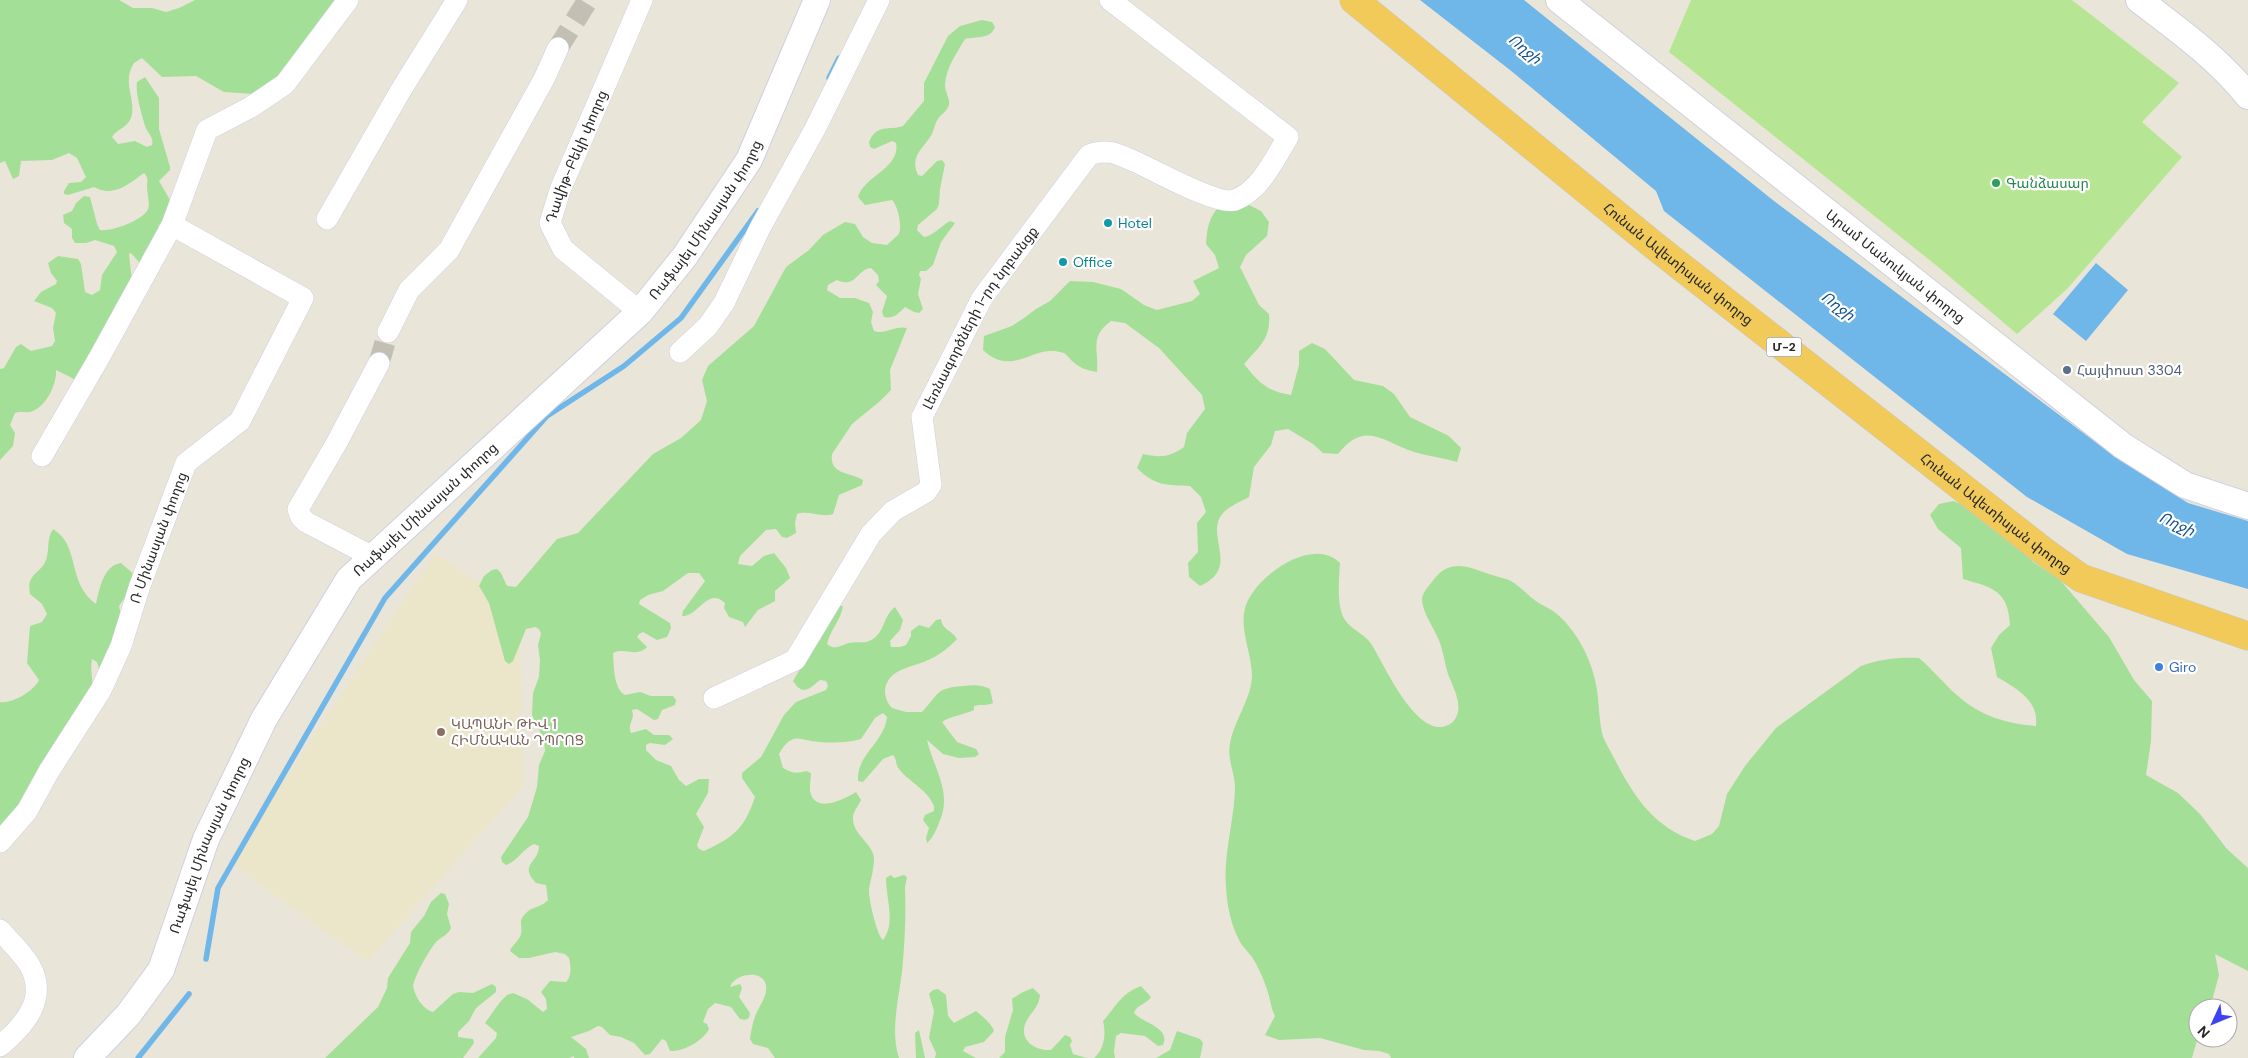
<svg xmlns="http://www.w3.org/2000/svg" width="2248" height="1058" font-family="'DM Sans','Noto Sans Armenian',sans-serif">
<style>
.education{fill:#ebe5c9}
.green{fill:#a4df97}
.pitch{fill:#b6e693}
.water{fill:#6fb6e9}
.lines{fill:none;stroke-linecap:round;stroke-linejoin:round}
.stream{stroke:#6fb6e9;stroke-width:5.5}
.minor-tunnel{stroke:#c3bfb5;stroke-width:21;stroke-dasharray:21 11;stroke-linecap:butt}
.minor-casing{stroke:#cfcfe0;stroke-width:22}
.tertiary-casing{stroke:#cfcfe0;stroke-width:28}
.trunk-casing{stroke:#c7c7c7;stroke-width:29}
.minor{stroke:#fff;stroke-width:21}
.tertiary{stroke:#fff;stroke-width:26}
.trunk{stroke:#f2ca5a;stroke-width:28}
.leisure-dot{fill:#2e9e5b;stroke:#fff;stroke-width:2}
.culture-dot{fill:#0f9aa8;stroke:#fff;stroke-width:2}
.service-dot{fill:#5c6f8a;stroke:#fff;stroke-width:2}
.shop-dot{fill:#3f7fe0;stroke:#fff;stroke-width:2}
.education-dot{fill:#8d6e63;stroke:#fff;stroke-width:2}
.labels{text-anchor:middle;stroke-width:4.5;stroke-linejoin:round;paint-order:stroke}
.shield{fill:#fff;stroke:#686868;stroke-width:1}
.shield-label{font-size:12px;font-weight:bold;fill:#272727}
.street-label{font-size:14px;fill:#272727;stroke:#fff}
.leisure-label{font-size:14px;fill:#27864d;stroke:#fff;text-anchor:start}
.culture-label{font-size:14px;fill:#0d838f;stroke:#fff;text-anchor:start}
.service-label{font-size:14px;fill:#4e5e75;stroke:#fff;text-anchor:start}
.shop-label{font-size:14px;fill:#366cbe;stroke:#fff;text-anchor:start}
.education-label{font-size:14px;fill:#785e54;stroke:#fff;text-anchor:start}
.water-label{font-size:15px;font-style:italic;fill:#125191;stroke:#fff}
</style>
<rect width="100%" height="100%" fill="#eae5d9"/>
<path class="education" d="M435 553 519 609 524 785 367 962 230 862Z"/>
<g class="green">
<path d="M0 0H119L133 8H152L166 12 179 8 195 0H350L340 29 331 40 298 70 254 94 224 92 196 76 162 77 142 58 134 63C121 83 137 99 131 118 127 128 117 129 112 137L118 144 135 141 147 147 152 145C154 137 148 134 145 126 142 115 135 93 137 82L145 77 159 98V129L170 167V170L159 181 170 200 169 216 158 226 162 232 143 267 131 253 129 254 132 281 101 377 96 381H78L56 370C57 384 46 408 30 412 25 413 20 411 15 413L10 425 15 433 13 446 0 460V369L4 368 16 347 21 344 31 351 52 346 55 341 53 328 56 313 52 308 34 301 41 292 56 284 57 281 51 273 48 263 58 256 78 259 81 264 85 292 92 295 100 290 102 275 117 252 114 246 95 240 86 243H75L72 238V229L64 223 63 215 72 211 76 203 84 196 90 197 97 224 100 230C111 232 140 221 147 211 151 205 147 194 147 187 147 181 149 178 144 173 129 184 113 198 94 187L68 195 64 194V191L69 183 81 182 86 177 77 158 69 153 52 160 21 161 19 176 13 179 5 161 0 163Z"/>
<path d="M982 20 992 22 995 27C990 40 976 36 965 39 956 54 946 68 945 85 945 93 952 101 948 107 946 112 940 115 938 119 935 123 934 129 932 134 924 148 909 156 918 175L922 176 937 161 942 160 945 164 940 189 939 204 937 209 918 225 917 230 924 237C933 236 941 226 950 221L955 223 941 242 933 265 926 271H920L919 275 921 279 918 294 923 309 919 313 914 312 905 307C899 313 894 319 884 317L882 312 887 296 876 285 879 281 878 275 871 268C857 269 856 289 837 280L828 285 827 290 840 298H855L869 303 873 312 871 322 874 331C885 335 895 325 907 328L890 370 891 390 879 402 852 424 832 454C829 475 851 472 863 480L862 485 839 495 833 514C822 518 808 510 797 514L795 523 796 533 787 538 782 537 776 529 766 530 740 556 738 564 752 566 764 556 774 553 786 568 790 578 775 591V601L758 610 745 627 743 622 729 617 724 608 725 603C708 586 698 617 682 616L683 611 705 581 699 573H688L663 591 648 595 640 600 639 604 670 623 671 628 667 637 657 640 643 632 639 634 637 637 647 647C636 658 625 647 613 653 614 665 613 688 625 695L640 692 651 696H673L676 700 675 705 662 710 658 719 654 720 637 709 632 710 633 715C632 723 628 725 631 733L646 729 654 735H669L673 739 665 745 650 743 646 745V750L656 760 671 766 679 780 686 786 699 779H709L708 793 696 814 704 827 697 845 699 849 704 851C734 837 744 829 755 797L742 778V773L761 757 784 715 796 702 826 690 828 686 826 681 820 680C810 688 803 697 793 681L837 606H843C841 620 830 630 827 644 835 651 841 645 849 643 856 641 863 644 869 641 885 635 882 617 895 607L903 620 900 630 890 641 891 647H900L906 645 911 636V631L919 625 929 628 936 620 941 619C942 630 952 630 957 639 950 647 938 656 928 660 912 668 888 668 885 690 885 697 887 703 892 708L906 712H922C939 694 935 688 963 686 974 685 979 684 990 689L993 703C987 706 981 704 974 706V710C966 714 948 717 942 722L957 742 976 749 979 754 975 757 959 758 943 754 927 740C934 770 953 792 939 823 936 830 933 838 927 843L926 838 929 828 923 820 925 815 934 811V806C927 789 910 783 899 769 895 764 897 759 893 755L883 759 863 782 858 781C856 755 884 743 887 717L883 713 875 718 861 739C847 743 833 743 819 742 799 741 793 730 779 754L783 768C792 773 796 774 806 771L811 773C811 781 808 789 812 797 821 812 846 798 856 792L861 800C859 805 853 812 853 817 852 835 873 843 874 858 874 869 871 878 869 889 868 897 877 936 883 940 896 923 886 899 886 878L891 875 894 878 904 875 907 877 905 887C906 911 905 937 903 961 901 992 889 1028 899 1058H775L768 1048 753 1044 750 1039C751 1030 754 1016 759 1008 763 1000 767 995 766 986 764 969 735 973 730 987L740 984 742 988 739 997 750 1013 749 1018 745 1020 740 1019 731 1007 715 1003 708 1009 703 1022 707 1024 709 1029C703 1041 683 1052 670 1051L666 1041 662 1039 650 1054 645 1055 634 1043 621 1037 610 1035 602 1027 598 1026 589 1031 571 1037 586 1049 589 1058H574V1056L569 1058H478L496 1038 497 1033 485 1023 500 1002 507 995 513 993 527 999 543 1012 547 1009 546 999 541 992 550 981 566 982C572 976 571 966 569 958L565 954 555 952 529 958H519L510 951C512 945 519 941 521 934 523 923 517 922 527 912 534 906 542 907 548 900L546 885 536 883C518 864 539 863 539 846L534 844C523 849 515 863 506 865L502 862 501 857 528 817 537 787 539 765 545 751 544 740 532 715 533 693 539 677 540 660 538 645 541 634 539 629 535 627 526 629 513 661 509 664 505 661 489 603 479 586 484 576 492 570 497 569 501 573 507 586 516 587 557 539 578 533 653 454 681 438 701 420 707 401 702 380 708 366 754 326 786 267 809 250 823 235 845 222 855 224 863 237 872 243 887 245 899 234C902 225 898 206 892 200L865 205 858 197C864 176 901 168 896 143L892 141 874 149 870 147 869 142C877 123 889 131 903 126L924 101V83L948 36 960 26Z"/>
<path d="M1249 205 1261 211 1269 222 1267 236 1246 255 1240 267 1259 305 1269 314C1271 339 1259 347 1244 364 1259 383 1267 391 1291 395L1299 365V351L1312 343 1325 349 1354 380 1383 386 1394 394 1410 417 1449 436 1461 448 1457 462C1443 458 1428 456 1414 452 1382 441 1365 420 1338 454L1323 453 1313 444 1288 429 1275 431 1271 445 1254 467 1249 497C1242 501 1232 505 1225 511 1201 533 1243 567 1200 586L1189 577 1188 563 1198 552 1197 523 1206 512 1201 497 1190 486C1166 485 1155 486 1137 468L1143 454C1160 458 1170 457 1184 447L1187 433 1205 409 1202 395 1159 348 1125 323 1111 321C1089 337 1099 349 1097 372 1086 370 1080 368 1072 361 1070 359 1067 355 1064 353 1033 342 1014 379 983 350L984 336 1012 326 1024 318 1036 309 1050 301 1070 281 1093 282 1121 289 1144 305 1157 310 1192 301 1200 294 1193 281 1219 268 1215 255 1206 244C1207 228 1209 218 1219 206Z"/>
<path d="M1953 501 1966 506 2014 539 2033 562 2060 580 2109 637 2134 680 2152 701 2151 741 2146 775 2178 793 2200 814 2227 849 2248 868V971L2215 954 2219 975 2210 1008H2198V1037L2192 1058H1391L1389 1054 1379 1051 1364 1050 1320 1038 1279 1040 1265 1035 1275 1016C1270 1006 1270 995 1265 984 1262 975 1257 965 1252 957 1248 952 1243 947 1240 942 1231 925 1227 906 1226 887 1223 854 1235 819 1235 785 1234 772 1227 757 1230 744 1234 720 1251 700 1252 676 1252 653 1238 627 1246 605 1256 576 1313 535 1340 563 1339 579 1337 600 1342 614 1347 629 1364 632 1372 645 1384 665 1413 730 1442 727 1447 726 1452 724 1455 719 1464 706 1453 687 1448 674 1444 661 1443 648 1437 636 1432 625 1422 611 1422 599 1423 591 1430 585 1434 579 1452 557 1470 568 1492 575 1498 577 1505 578 1511 581 1520 586 1527 595 1536 601 1541 605 1547 607 1553 611 1576 628 1593 661 1597 690 1599 704 1599 718 1602 733 1604 741 1610 750 1614 758 1633 795 1653 827 1695 841L1712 834 1719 826 1727 794 1745 766 1776 728 1861 666C1880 659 1899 657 1919 658 1933 670 1944 684 1958 696 1980 716 2008 724 2036 726 2039 700 2017 689 1997 677L1991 648 1999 635 2010 625C2008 590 1993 588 1963 579L1961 548 1938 529 1930 515 1939 504Z"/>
<path d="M53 529C81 546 66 582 96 604 99 591 103 565 121 563L138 578 119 606 121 615 128 616 99 668 97 662 92 659C90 669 93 678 92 688L41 808 38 813 0 835V702C12 704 34 691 39 680L27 663 30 626 42 622 47 614 42 604 30 594C26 573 40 575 46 560 50 549 46 540 53 529Z"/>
<path d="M441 893 445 894 449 904 447 914 451 928C448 935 441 937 436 942 428 952 416 973 413 986 415 996 422 1009 433 1012L453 994 459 992 473 993 492 984 496 987V992L476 1008 469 1021 458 1032V1037L473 1039 474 1043 463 1058H325L378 1007 387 988 388 978 410 943 411 932 424 916 431 902Z"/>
<path d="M1141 986 1151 997C1146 1005 1137 1004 1134 1013 1142 1023 1171 1027 1163 1045L1158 1046 1145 1036 1121 1033 1116 1036 1114 1051 1115 1058H1094C1105 1049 1106 1033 1103 1021 1117 1006 1120 994 1141 986Z"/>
<path d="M1033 988 1040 995C1039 1007 1032 1011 1027 1020 1017 1038 1033 1051 1051 1050L1065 1035 1070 1037 1072 1041 1070 1045 1073 1054 1087 1058H999L1005 1052V1037L1013 1010 1012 999C1015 996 1029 989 1033 988Z"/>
<path d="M938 989 946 995 948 1016 954 1023 976 1011C982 1016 992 1024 994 1031L984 1042 965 1047 963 1051 976 1058H935L936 1053 929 1038 934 1011 929 994 933 990Z"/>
<path d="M919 1030 925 1058H916L915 1033Z"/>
<path d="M1177 1031 1200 1039 1203 1043 1200 1058H1156L1170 1050Z"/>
</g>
<path class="pitch" d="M1691 0H2072L2179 83 2142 122 2182 157 2067 289 2017 334 1937 266 1669 52Z"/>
<g class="water">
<path d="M1420 0H1524L1774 201 2118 459 2188 503 2248 521V589L2127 554 2027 497 1664 211 1656 191 1510 70Z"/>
<path d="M2096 263 2128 290 2086 341 2053 314Z"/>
</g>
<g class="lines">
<g class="stream">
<path d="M829 78 839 58"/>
<path d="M206 959 218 888 385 598 547 416 624 366 681 318 758 211"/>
<path d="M138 1058 189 994"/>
</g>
<g class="minor-tunnel">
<path d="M558 48 588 0"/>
<path d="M379 363 388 332"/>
</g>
<g class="minor-casing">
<g id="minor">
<path d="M327 219 401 90 457 0"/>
<path id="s1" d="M640 312 563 249 550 223 560 190 642 0"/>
<path d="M388 332 409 290 449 250 544 79 558 48"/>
<path d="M680 352 708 326 724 303 760 228 815 129 879 0"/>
<path d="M42 456 99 358 172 225 207 130 251 107 285 84 348 0"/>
<path d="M373 557 306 522 301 517 298 509 336 444 379 363"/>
<path id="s2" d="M714 698 795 660 871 534 893 511 926 492 931 485 922 417 982 298 1089 155C1108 148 1118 154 1136 162 1154 170 1218 206 1235 200 1261 190 1274 159 1288 137L1110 0"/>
<path id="s3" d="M0 842 27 811 49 771 101 690 121 646 139 588 186 463 240 421 303 298 172 225"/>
<path d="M0 930C9 941 23 953 30 966 48 999 25 1025 0 1046"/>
</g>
</g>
<g class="tertiary-casing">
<g id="tertiary">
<path id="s4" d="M1559 0 2123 446 2185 485 2248 506"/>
<path d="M2139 0C2177 29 2218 58 2248 96"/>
<path id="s5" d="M87 1058 128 1015 161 970 206 839 264 719 349 579 640 312 685 256 749 160 817 0"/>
</g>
</g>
<g class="trunk-casing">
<g id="trunk">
<path id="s6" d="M1354 0 1656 247 2042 550 2081 578 2248 636"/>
</g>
</g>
<use href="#minor" class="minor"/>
<use href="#tertiary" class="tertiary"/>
<use href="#trunk" class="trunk"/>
</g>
<circle class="leisure-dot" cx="1996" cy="183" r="5"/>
<g class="culture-dot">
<circle cx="1108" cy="223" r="5"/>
<circle cx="1063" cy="262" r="5"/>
</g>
<circle class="service-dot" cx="2067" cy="370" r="5"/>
<circle class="shop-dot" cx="2159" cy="667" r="5"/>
<circle class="education-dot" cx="441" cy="732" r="5"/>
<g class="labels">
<rect class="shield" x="1766.5" y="337.5" width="35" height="19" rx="4"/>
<g class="shield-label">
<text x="1784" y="351">Մ-2</text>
</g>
<g class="street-label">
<text dy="5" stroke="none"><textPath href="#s1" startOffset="200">Դավիթ-Բեկի փողոց</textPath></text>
<text dy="5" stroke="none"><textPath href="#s5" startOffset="1059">Ռաֆայել Մինասյան փողոց</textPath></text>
<text dy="5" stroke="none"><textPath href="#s6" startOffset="418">Հունան Ավետիսյան փողոց</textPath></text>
<text dy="5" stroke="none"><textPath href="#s4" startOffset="429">Արամ Մանուկյան փողոց</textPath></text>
<text dy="5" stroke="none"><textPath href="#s2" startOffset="499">Լեռնագործների 1-րդ նրբանցք</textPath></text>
<text dy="5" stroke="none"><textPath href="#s5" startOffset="654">Ռաֆայել Մինասյան փողոց</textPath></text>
<text dy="5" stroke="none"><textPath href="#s6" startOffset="822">Հունան Ավետիսյան փողոց</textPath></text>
<text dy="5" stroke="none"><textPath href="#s3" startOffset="346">Ռ Մինասյան փողոց</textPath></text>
<text dy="5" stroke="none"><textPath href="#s5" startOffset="249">Ռաֆայել Մինասյան փողոց</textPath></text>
</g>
<g class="leisure-label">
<text x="2006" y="188">Գանձասար</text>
</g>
<g class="culture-label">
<text x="1118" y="228">Hotel</text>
<text x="1073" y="267">Office</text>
</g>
<g class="service-label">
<text x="2077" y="375">Հայփոստ 3304</text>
</g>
<g class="shop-label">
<text x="2169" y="672">Giro</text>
</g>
<g class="education-label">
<text x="451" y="729">ԿԱՊԱՆԻ ԹԻՎ 1<tspan x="451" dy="16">ՀԻՄՆԱԿԱՆ ԴՊՐՈՑ</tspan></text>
</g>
<g class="water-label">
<text transform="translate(1525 49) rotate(40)" y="5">Ողջի</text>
<text transform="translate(1838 306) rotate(37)" y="5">Ողջի</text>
<text transform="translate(2177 524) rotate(25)" y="5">Ողջի</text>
</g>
</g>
<g transform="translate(2213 1023) rotate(226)"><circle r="24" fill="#ffffff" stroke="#a9a9a9"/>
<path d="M0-4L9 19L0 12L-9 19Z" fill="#3d43f3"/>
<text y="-8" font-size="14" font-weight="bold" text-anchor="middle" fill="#272727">N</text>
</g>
</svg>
